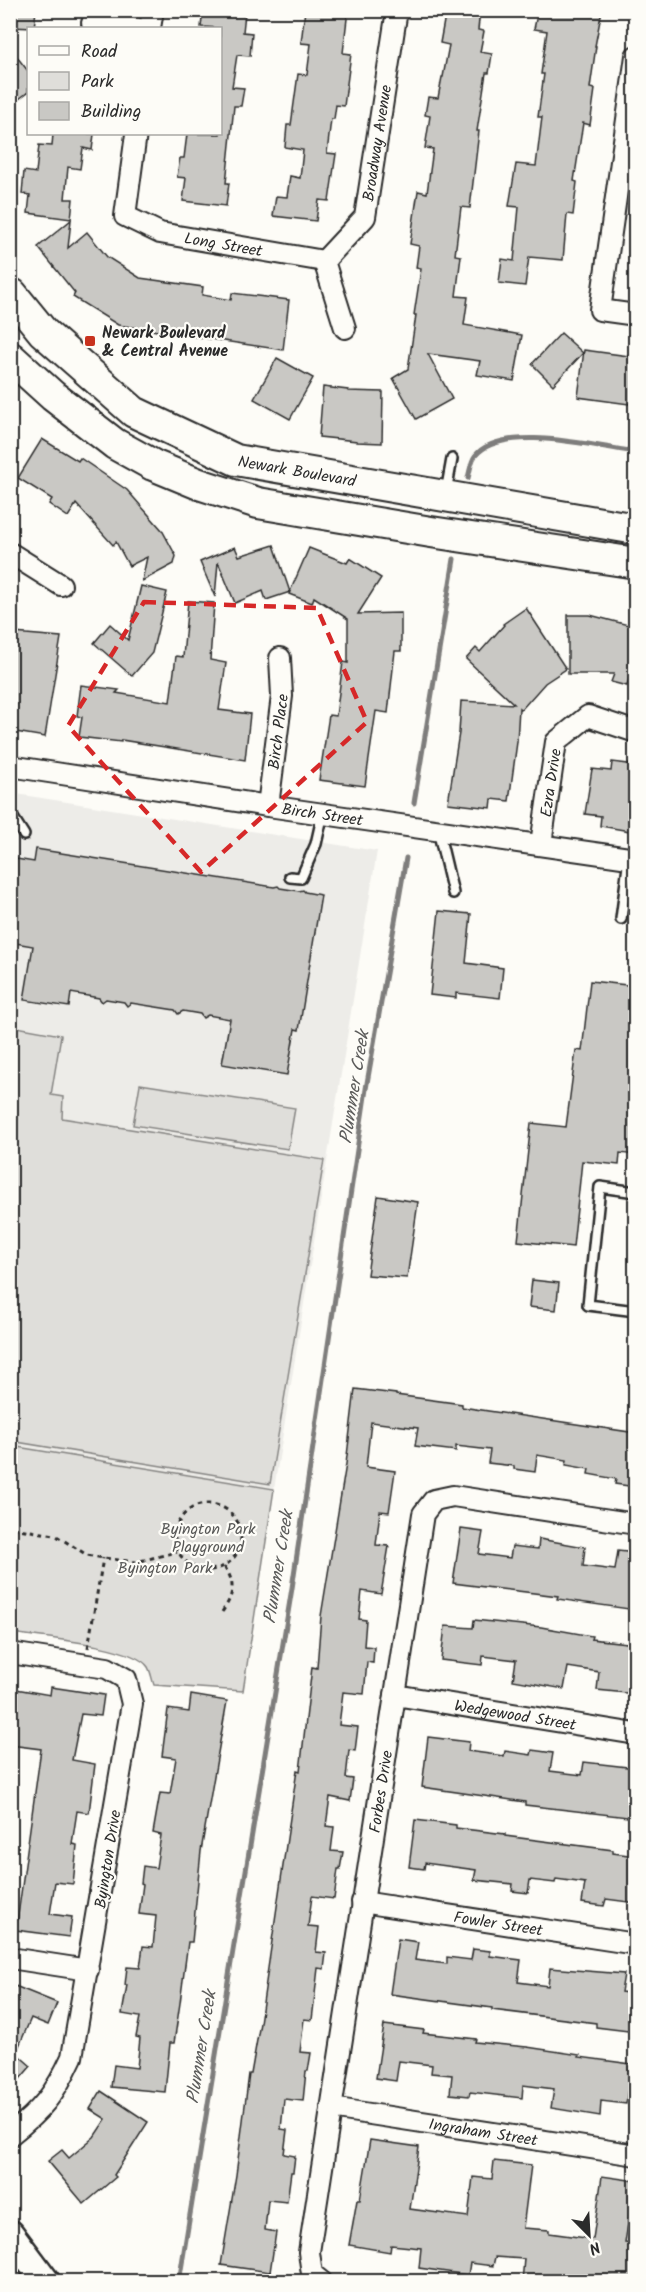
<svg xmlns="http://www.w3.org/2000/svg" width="646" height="2292" font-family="Kalam,sans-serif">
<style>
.built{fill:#edece8}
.green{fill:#dfdeda;stroke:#858482;stroke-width:1.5}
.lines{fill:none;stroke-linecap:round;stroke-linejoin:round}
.stream{stroke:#7e7d7b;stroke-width:5}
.building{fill:#c9c8c4;stroke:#2b2b2b;stroke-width:1.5}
.service-casing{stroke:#2b2b2b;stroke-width:14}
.minor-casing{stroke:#2b2b2b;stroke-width:24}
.secondary-casing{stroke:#2b2b2b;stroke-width:32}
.primary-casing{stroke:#2b2b2b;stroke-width:34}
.path{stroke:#2b2b2b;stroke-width:3;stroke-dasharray:4.5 4.5;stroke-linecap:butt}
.service{stroke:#fdfcf7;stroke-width:9}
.minor{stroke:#fdfcf7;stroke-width:20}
.secondary{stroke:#fdfcf7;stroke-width:27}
.primary{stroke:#fdfcf7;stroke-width:30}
.marked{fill:none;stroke:#d62828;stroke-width:4.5;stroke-dasharray:12 8;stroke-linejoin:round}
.poi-dot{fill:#c8321e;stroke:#fdfcf7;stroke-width:2}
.labels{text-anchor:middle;stroke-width:4.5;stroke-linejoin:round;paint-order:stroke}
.street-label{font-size:16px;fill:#2b2b2b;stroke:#fdfcf7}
.poi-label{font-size:16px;font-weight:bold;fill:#2b2b2b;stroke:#fdfcf7;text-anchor:start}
.park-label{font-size:16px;fill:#585857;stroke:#fdfcf7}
.water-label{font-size:18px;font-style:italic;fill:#5b5b5a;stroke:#fdfcf7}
</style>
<rect width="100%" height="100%" fill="#fdfcf7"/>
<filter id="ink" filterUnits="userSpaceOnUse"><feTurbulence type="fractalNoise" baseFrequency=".0167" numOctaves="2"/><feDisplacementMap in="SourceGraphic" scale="12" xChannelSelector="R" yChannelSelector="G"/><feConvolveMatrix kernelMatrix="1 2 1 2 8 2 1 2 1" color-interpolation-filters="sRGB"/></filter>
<g filter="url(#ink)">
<path class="built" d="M10 793 377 851 274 1489 11 1446Z"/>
<g class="green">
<path d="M11 1026 61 1035 51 1095 63 1097 62 1118 324 1160 270 1484 11 1441Z"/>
<path d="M140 1084 295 1108 288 1149 133 1125Z"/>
<path d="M11 1446 274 1489 243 1691 154 1685C152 1680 151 1672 148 1667 134 1645 38 1637 11 1633Z"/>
</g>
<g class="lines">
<g class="stream">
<path d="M468 478C470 471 471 461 475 456 501 422 598 447 636 452"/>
<path d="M414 803 454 559"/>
<path d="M179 2282 292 1588 366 1089 406 858"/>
</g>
</g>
<g class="building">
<path d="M10 10H36L34 28 10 27Z"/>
<path d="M203 10 245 13 243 32 252 33 250 56 237 55 232 87 244 88 241 106H234L226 183H229L226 206 183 201 186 178 177 177 180 158H184L187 134H220V28L201 27Z"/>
<path d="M305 10H348L343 53 351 54 344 106 336 105 334 119H331L327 153 336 154 329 201 319 200 316 221 273 216 276 196 287 197 290 176 300 178 303 150 285 147 287 125H291L298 74 307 75 311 44 301 43Z"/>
<path d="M446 10H480L478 30 484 31 480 52 492 54 489 73H486L477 131H479L470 208 461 207 455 255 461 256 456 296 468 297 464 325 522 335 514 381 477 375 480 361 428 354 452 399 416 419 393 378 408 369 416 315H414L421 269 416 268 419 246 410 244 418 191 427 193 433 149 425 148 430 116 425 115 428 97 438 98 442 77H443L449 45 440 43Z"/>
<path d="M538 10H602L595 46H596L590 88 595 89 590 125 583 123 574 181 577 182 573 215 567 214 563 260 529 257 525 286 499 283 502 259 514 261 519 207 509 206 516 164 536 166 542 117H538L544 74H541L547 31 534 29Z"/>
<path d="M10 48 28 71V92L10 106Z"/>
<path d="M53 134H94L92 150 83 148 80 169 68 167 65 199H73L71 219 28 213 30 195 22 194 24 171 36 173 39 145 52 146Z"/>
<path d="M71 220 68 248 87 232 107 257 140 278 203 287 202 295 231 300 232 293 289 300 283 350 118 325 73 297 75 293 38 247Z"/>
<path d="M561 333 583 353 553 385 532 364Z"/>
<path d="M584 350 636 357V405L578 397Z"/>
<path d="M277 358 313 378 290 419 254 399Z"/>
<path d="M323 387 348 390V391L383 392 382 443 357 442V441L319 437Z"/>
<path d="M42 439 78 461 80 458 127 490 162 530 176 556 174 564 142 581 147 557 129 566 116 542 113 545 76 504 68 517 49 504 52 499 18 478Z"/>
<path d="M274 545 290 592 266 600 263 591 235 603 218 562 215 597 200 562 235 547 239 556Z"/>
<path d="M309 548 347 563 350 558 381 578 358 614 401 613V651H395L388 713 376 711 365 786 319 780 329 715 336 716 343 662 348 663V619L314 597 312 603 289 594Z"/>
<path d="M141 586 167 592 152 653 132 676 94 643 110 624 128 640Z"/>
<path d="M188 601 214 603 210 660 226 663 219 710 250 714 245 760 121 740V742L79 737 82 717 77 716 81 685 119 690 116 693 170 702 176 656 183 657Z"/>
<path d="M526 608 566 669 545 683 521 710 519 708 517 742 509 801 492 799 491 808 448 803 459 733 461 701 514 704 466 659 476 648 480 652 504 625 503 624Z"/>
<path d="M568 615H590L636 627V654L627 686 611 682 614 674H568Z"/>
<path d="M14 633 61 637 45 737 10 731V665Z"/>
<path d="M612 762 636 765V832L600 826 601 816 585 814 592 769 611 771Z"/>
<path d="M36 849 274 887 278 886 280 888 299 891 303 890 305 892 321 895 299 1030 295 1029 287 1075 222 1064 230 1019 208 1015 203 1018 200 1014 183 1011 178 1014 175 1010 131 1003 127 1006 124 1002 106 999 102 1002 99 998 71 993 69 1007 24 1000 33 946 10 942V858L34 862Z"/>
<path d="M439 911 471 914 466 963 503 968 500 998 456 993V998L430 995Z"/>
<path d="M590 981 636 986V1037L633 1062H636V1155L620 1153 619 1165 582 1161 573 1247 518 1241 531 1123 566 1127 576 1050 582 1051Z"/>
<path d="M378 1196 418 1202 407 1278 367 1275Z"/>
<path d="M532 1280 559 1283 556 1310 529 1307Z"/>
<path d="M355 1389 396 1394V1395L462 1404V1407L636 1433V1487L615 1484 616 1479 588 1474 589 1469 566 1465 567 1460 537 1455 535 1472 514 1469V1466L488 1463 490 1450 456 1446V1451L415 1446 418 1428 371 1422 366 1467 395 1471 389 1512 380 1511 376 1545 389 1546 381 1594 362 1591 359 1619 366 1620 364 1646 374 1647 373 1663 367 1662 364 1694 343 1692 339 1725 358 1727 355 1751 349 1750 346 1778 353 1779 350 1801 330 1797 326 1826 334 1827 331 1851 343 1852 340 1869H338L334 1899 312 1896 308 1926 319 1927 316 1952 326 1953 324 1969 318 1968 312 2020 304 2019 300 2052 311 2053 308 2071H306L303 2101 284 2099 281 2129 287 2130 284 2154 295 2156 293 2172H291L287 2202 268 2200 265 2230 276 2232 270 2272 221 2265 236 2175 249 2074H251L260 2023 297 1770 300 1771 312 1667 317 1668 321 1616 346 1464Z"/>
<path d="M461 1529 483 1532 479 1554 510 1558 512 1546 538 1549 539 1539 585 1547 583 1566 615 1570 618 1551 636 1553V1610L557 1599 558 1596 453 1583Z"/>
<path d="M474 1620 541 1627 592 1636 591 1639 636 1644V1694L597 1690 599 1672 568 1667 564 1689 513 1680 516 1660 483 1656 482 1665 441 1660 445 1626 473 1628Z"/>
<path d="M51 1687 104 1695 101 1716 81 1714 72 1760 95 1764 89 1813 77 1811 72 1844 77 1845 73 1884 55 1882 50 1914 72 1917 69 1937 16 1930 41 1749 10 1745V1688L50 1695Z"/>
<path d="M191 1695 227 1701 201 1851 192 1942H188L180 2003 174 2043H170L165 2092 111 2087 114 2065 137 2068 140 2038 136 2037 140 2017 122 2014 127 1985H125L127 1967 140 1968 143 1946 153 1947 156 1916 139 1914 143 1884 141 1883 143 1866 156 1868 161 1835 153 1833 160 1793 170 1794 176 1758 162 1756 168 1709 189 1712Z"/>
<path d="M428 1737 469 1742 468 1751 504 1756 505 1751 531 1755 532 1750 553 1753 550 1771 582 1775 584 1762 636 1768V1818L525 1805V1802L422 1787Z"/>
<path d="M415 1820 456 1825V1828L505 1834V1836L613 1850V1853L636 1856V1903L606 1899 604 1906 582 1903 585 1883 556 1879 555 1883 530 1880 528 1893 512 1891 513 1884 474 1880 476 1870 425 1863 424 1869 409 1867Z"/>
<path d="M398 1939 418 1942 415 1960 447 1964V1957L471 1960 473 1949 490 1951V1956L521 1960 518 1982 548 1986 550 1968 624 1974 621 1992 636 1994V2032L596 2027V2023L492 2010V2008L390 1994Z"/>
<path d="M10 1984 57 2003 48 2025 31 2018 16 2053 31 2066 19 2080 10 2073Z"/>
<path d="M384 2025 424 2030 423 2033 476 2039 475 2042 527 2047 580 2055 579 2057 631 2064 626 2104 601 2101 600 2116 551 2108 554 2089 523 2085 522 2098 470 2092 469 2096 450 2094 452 2075 431 2073 432 2065 399 2061 396 2081 376 2078Z"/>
<path d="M101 2091 148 2122 114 2175 116 2177 84 2204 48 2161 62 2150 69 2158 94 2137 106 2119 90 2109Z"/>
<path d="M370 2140 419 2147 410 2209 468 2217 473 2177 492 2179 494 2161 531 2165 523 2228 549 2230V2233L593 2239 602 2176 636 2181V2205L631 2204 625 2243 636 2244V2281L596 2275 595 2282H522L524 2259 495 2257 493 2266 470 2263 468 2275 419 2268 421 2248 391 2245 390 2252 349 2245 357 2200H360Z"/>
</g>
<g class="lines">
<g class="service-casing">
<g id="service">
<path d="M446 492 452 459"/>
<path d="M10 796 12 766"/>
<path d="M10 813 24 835"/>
<path d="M438 830 453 893"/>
<path d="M290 877 301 878 316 844 323 813"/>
<path d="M621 919 629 858"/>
<path d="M636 1192 600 1187 588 1305 636 1311"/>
</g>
</g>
<g class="minor-casing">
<g id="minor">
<path d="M92 23 137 28"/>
<path d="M150 28 153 10"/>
<path d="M636 56 600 310 636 315"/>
<path id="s1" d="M136 134 125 216 160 233 324 261"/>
<path id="s2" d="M324 261 365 217 397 10"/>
<path d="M324 261 345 328"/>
<path d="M10 553 61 585"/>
<path id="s3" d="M10 766 268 806 636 859"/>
<path id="s4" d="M268 806 282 696 280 658"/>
<path id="s5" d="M541 844 556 742 588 716 636 732"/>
<path d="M10 1653 107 1668 126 1679 132 1704 72 2057C55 2094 42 2110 10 2135"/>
<path id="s6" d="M395 1695 636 1734"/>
<path id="s7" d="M362 1902 636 1944"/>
<path d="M10 1958 88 1970"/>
<path id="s8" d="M331 2108 636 2155"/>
<path id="s9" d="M322 2282 312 2274 309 2252 423 1514 434 1500 453 1496 636 1524"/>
</g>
</g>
<g class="secondary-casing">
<path id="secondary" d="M10 2234 46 2282"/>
</g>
<g class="primary-casing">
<g id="primary">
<path id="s10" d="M12 294 43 332 134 412 236 460 636 529"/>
<path d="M10 357 53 396 115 444 153 465 199 484 258 503 431 532 636 563"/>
</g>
</g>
<g class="path">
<circle cx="208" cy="1537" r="33"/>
<path d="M13 1528 55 1535 87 1555 103 1558 136 1562 177 1552"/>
<path d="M222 1612C234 1595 236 1583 224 1566"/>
<path d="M88 1648 103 1558"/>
</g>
<use href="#service" class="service"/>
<use href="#minor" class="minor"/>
<use href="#secondary" class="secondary"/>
<use href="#primary" class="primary"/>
</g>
</g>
<path class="marked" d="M144 602 317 608 367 722 201 872 68 726Z"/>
<rect class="poi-dot" x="84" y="335" width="12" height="12" rx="3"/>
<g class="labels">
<g class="street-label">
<text dy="6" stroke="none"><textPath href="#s2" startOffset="135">Broadway Avenue</textPath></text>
<text dy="6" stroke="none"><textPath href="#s1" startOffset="186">Long Street</textPath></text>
<text dy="6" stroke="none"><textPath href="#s10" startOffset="345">Newark Boulevard</textPath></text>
<text dy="6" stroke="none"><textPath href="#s4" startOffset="75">Birch Place</textPath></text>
<text dy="6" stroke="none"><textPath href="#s5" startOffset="62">Ezra Drive</textPath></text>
<text dy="6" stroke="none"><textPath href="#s3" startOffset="316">Birch Street</textPath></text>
<text dy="6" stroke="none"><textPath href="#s6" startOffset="122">Wedgewood Street</textPath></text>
<text dy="6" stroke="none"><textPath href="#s9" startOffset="501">Forbes Drive</textPath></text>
<text transform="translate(107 1859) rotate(-81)" y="6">Byington Drive</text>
<text dy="6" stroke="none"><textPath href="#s7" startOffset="138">Fowler Street</textPath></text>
<text dy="6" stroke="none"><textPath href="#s8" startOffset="154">Ingraham Street</textPath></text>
</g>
<g class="poi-label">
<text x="102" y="338">Newark Boulevard<tspan x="102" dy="18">&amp; Central Avenue</tspan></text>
</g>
<g class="park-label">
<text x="208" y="1534">Byington Park<tspan x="208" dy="18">Playground</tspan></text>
<text x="165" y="1573">Byington Park</text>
</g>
<g class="water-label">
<text transform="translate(354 1087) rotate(-81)" y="6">Plummer Creek</text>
<text transform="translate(278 1567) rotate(-81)" y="6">Plummer Creek</text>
<text transform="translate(201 2047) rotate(-81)" y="6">Plummer Creek</text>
</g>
</g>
<rect width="646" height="2292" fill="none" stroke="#fdfcf7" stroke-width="36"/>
<rect x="18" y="18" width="610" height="2256" fill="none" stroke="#2b2b2b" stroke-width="2" filter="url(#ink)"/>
<rect x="27" y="27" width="195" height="108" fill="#fdfcf7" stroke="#a9a8a5" stroke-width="1.5"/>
<rect x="39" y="46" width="30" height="9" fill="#fdfcf7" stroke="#a9a8a5" stroke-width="1.5"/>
<text x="81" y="57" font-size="18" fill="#2b2b2b">Road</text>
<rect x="39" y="72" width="30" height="18" fill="#dfdeda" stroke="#a9a8a5" stroke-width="1.5"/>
<text x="81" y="87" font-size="18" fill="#2b2b2b">Park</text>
<rect x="39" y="102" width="30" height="18" fill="#c9c8c4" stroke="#a9a8a5" stroke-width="1.5"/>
<text x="81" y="117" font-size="18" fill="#2b2b2b">Building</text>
<g transform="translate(589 2235) rotate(156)" stroke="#fdfcf7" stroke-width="4.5" paint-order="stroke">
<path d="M0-4.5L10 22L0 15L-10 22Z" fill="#2b2b2b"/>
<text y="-9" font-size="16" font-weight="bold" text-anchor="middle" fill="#2b2b2b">N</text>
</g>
</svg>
